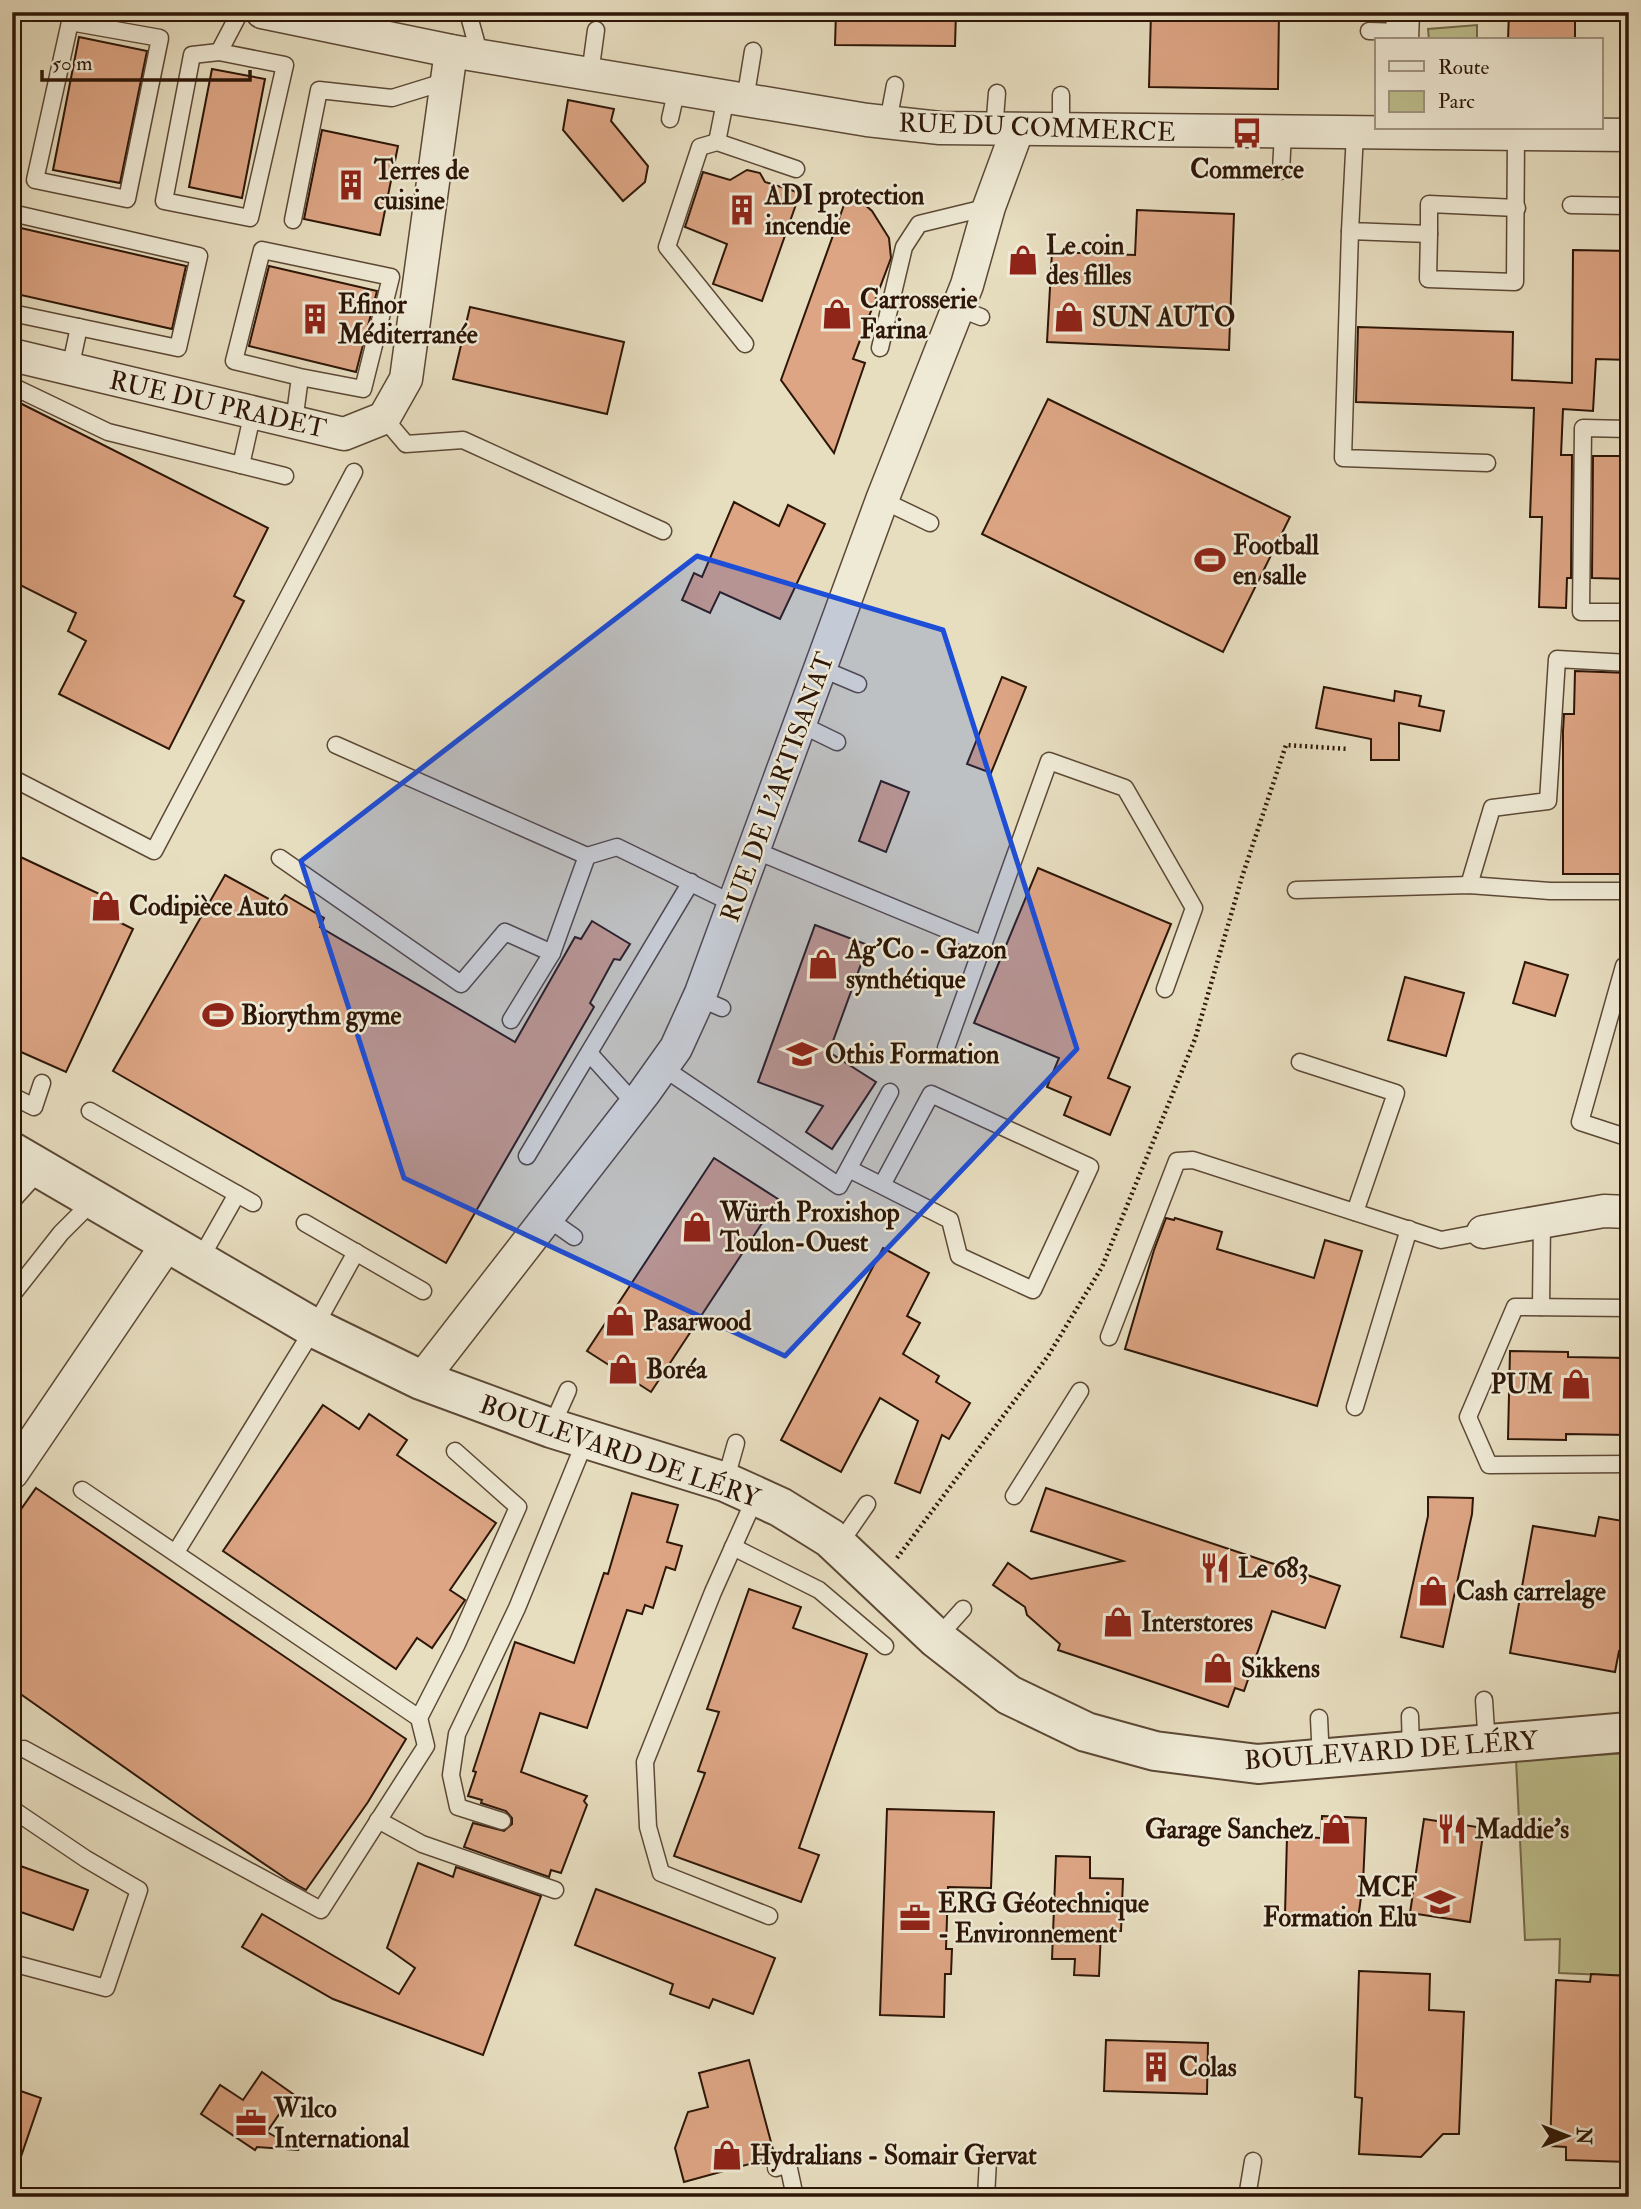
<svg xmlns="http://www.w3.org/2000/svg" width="1641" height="2209" font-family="'IM FELL Double Pica',serif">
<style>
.green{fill:#bdbf8d;stroke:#756a4a;stroke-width:2}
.building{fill:#dda584;stroke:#2d1607;stroke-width:2}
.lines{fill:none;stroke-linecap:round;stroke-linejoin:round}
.service-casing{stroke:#5c4835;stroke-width:19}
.minor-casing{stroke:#5c4835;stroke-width:35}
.tertiary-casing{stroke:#5c4835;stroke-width:42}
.path{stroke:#2d1607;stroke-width:4.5;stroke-dasharray:2 3.5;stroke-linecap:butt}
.service{stroke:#efead6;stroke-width:16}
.minor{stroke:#efead6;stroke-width:32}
.tertiary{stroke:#efead6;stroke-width:38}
.marked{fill:#1d4ed8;fill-opacity:0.2;stroke:#1d4ed8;stroke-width:5;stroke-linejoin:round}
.labels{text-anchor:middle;stroke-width:5;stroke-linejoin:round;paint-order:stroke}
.street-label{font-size:26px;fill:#2d1607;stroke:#efead6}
.poi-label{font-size:26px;font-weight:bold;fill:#2d1607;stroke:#efead6;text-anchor:start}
</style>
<rect width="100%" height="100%" fill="#e7dec0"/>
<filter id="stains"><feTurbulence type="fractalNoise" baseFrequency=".00286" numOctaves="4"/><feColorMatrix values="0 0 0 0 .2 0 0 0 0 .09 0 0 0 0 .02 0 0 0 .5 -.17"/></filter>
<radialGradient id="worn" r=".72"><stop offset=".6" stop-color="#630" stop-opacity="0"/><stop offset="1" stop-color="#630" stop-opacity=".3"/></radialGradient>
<g class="green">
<path d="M1477 25V40H1429L1428 29Z"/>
<path d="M1629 1753V1976L1559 1973 1560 1939 1525 1940 1516 1760Z"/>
</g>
<g class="building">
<path d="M836 12H956L955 46 835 45Z"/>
<path d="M1151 12H1279L1278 89 1149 87Z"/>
<path d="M1509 12H1575V40H1508Z"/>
<path d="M79 37 147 51 120 183 53 170Z"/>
<path d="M212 69 265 79 242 198 189 187Z"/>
<path d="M568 100 614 109 611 121 648 166 645 182 623 201 563 130Z"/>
<path d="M322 130 398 146 380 235 304 219Z"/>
<path d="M747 170 760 173 765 182 800 193 762 301 713 284 727 244 685 227 703 172 730 180Z"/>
<path d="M849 191 872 211 889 238 891 258 853 359 865 363 834 453 781 380Z"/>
<path d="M1137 210 1234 214 1229 350 1047 342 1052 252 1135 255Z"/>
<path d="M12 226 186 266 172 329 12 293Z"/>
<path d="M1573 250 1629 251V360L1596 359 1593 411 1563 409 1561 455H1572L1571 578H1567L1566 608 1539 607 1542 517H1530L1534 408 1356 402 1358 327 1513 332 1512 380 1572 383Z"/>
<path d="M269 266 377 291 356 372 249 346Z"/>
<path d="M470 307 624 342 607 414 453 379Z"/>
<path d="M12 399 268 528 234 596 244 601 169 749 59 694 86 641 68 631 76 613 12 581Z"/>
<path d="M1048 399 1290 517 1223 652 982 534Z"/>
<path d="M1593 456H1629V579L1592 578Z"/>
<path d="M734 502 779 526 788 505 825 524 780 619 720 592 710 613 682 600 694 573 702 577Z"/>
<path d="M1575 671 1629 673V874H1563V731L1564 714H1574Z"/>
<path d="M1002 677 1026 687 991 773 967 764Z"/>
<path d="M1324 687 1394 701 1395 691 1421 696 1419 706 1444 711 1440 731 1399 723V760H1371V739L1316 728Z"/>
<path d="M881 781 909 792 886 852 859 841Z"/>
<path d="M12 853 108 898 105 905 117 911 113 919 133 929 66 1072 12 1048Z"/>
<path d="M1038 868 1171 924 1108 1078 1130 1087 1110 1135 1064 1115 1071 1097 1047 1087 1059 1058 974 1023Z"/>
<path d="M225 875 278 904 285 895 324 918 320 927 515 1042 575 937 581 939 592 921 630 944 620 960 614 959 590 1003 594 1007 446 1263 113 1071Z"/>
<path d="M815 925 868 945 829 1052 876 1082 832 1149 806 1132 823 1106 758 1082Z"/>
<path d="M1525 962 1568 975 1555 1016 1513 1003Z"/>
<path d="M1405 977 1464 993 1446 1056 1388 1040Z"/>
<path d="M714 1158 778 1199 651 1392 587 1351Z"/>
<path d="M1166 1218 1174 1220 1175 1218 1222 1232 1217 1249 1314 1278 1325 1240 1362 1251 1317 1406 1125 1349 1154 1250Z"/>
<path d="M883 1248 929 1273 907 1316 920 1323 903 1354 939 1376 936 1382 970 1403 949 1439 942 1435 920 1493 895 1483 918 1421 880 1398 841 1472 781 1440Z"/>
<path d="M1510 1351 1568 1352V1357L1629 1358V1435L1566 1434V1440L1508 1439Z"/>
<path d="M323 1405 359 1429 369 1414 407 1440 397 1455 496 1523 450 1590 465 1600 432 1648 417 1638 396 1669 223 1551Z"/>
<path d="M36 1488 406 1739 368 1802 306 1890 288 1880 195 1817 12 1688V1522Z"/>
<path d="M1046 1488 1340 1586 1325 1628 1272 1611 1244 1691 1235 1688 1228 1707 1058 1650 1060 1644 1027 1615 1025 1607 993 1585 1008 1563 1031 1579 1123 1561 1031 1531Z"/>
<path d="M632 1493 678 1505 667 1542 682 1546 675 1570 666 1567 653 1608 645 1605 642 1614 627 1610 587 1728 540 1713 521 1772 587 1796 584 1801 587 1805 561 1873 551 1870 549 1877 464 1847 473 1823 504 1831 512 1824V1818L506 1811 481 1803 482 1800 468 1796 476 1772 473 1771 515 1642 574 1663 604 1573 608 1574Z"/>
<path d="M1428 1497 1473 1498 1472 1514 1443 1647 1401 1637 1428 1516Z"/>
<path d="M1599 1517 1629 1522V1652L1619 1651 1615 1672 1510 1653 1533 1526 1595 1536Z"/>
<path d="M749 1589 801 1607 793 1628 867 1654 799 1848 819 1855 801 1902 674 1856 705 1773 698 1771 719 1712 707 1709Z"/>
<path d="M887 1809 994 1812 991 1888 948 1887 946 1949H952L951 1974H945L944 2017 880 2015Z"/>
<path d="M1322 1816 1366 1818 1363 1883 1358 1919 1285 1915 1287 1836 1321 1838Z"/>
<path d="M1424 1819 1484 1828 1470 1922 1410 1913Z"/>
<path d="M1056 1856 1090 1857V1878L1123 1879 1121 1931H1101L1099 1976 1074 1975 1075 1959H1052Z"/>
<path d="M12 1863 88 1890 73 1930 12 1909Z"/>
<path d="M418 1863 453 1877 456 1867 541 1896 483 2055 333 1999 242 1947 262 1914 399 1994 415 1968 387 1948Z"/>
<path d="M596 1889 775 1958 753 2014 713 1999 709 2008 670 1994 673 1984 575 1945Z"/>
<path d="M1359 1971 1430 1974 1429 2010 1464 2012 1459 2134H1443L1421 2157 1359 2154 1362 2098 1355 2097Z"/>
<path d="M1591 1974 1629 1976V2162L1566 2160V2147L1550 2146 1556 1980 1590 1982Z"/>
<path d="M1106 2040 1208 2043 1207 2094 1104 2091Z"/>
<path d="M749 2060 775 2157 684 2182 675 2148 688 2112 708 2107 699 2073Z"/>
<path d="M262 2072 293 2094 267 2132 299 2150 257 2147 255 2150 201 2114 220 2085 243 2100Z"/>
<path d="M12 2088 41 2098 16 2171 12 2170Z"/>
</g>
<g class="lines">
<g class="service-casing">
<g id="service">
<path d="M68 12 70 22 35 180 127 199 160 38 70 22"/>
<path d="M469 16 480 56"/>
<path d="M1369 31 1402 32"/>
<path d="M219 52 285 65 250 218 164 201 192 55Z"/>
<path d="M219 52 240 12"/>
<path d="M590 74 596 30"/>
<path d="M1061 95V131"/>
<path d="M726 97 717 142 796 169"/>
<path d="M745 100 753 51"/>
<path d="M670 119 677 88"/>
<path d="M888 122 895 85"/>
<path d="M994 130 997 93"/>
<path d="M1355 133 1350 231 1429 234V204L1517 208"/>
<path d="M717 142 700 147 667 247 745 344"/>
<path d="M1281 171 1283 133"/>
<path d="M1571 205 1629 206"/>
<path d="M12 213 199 256 178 348 12 313"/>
<path d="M293 220 319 90 392 98 447 81"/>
<path d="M1350 231 1343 458 1487 463"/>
<path d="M1429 234 1428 279 1515 282 1516 134"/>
<path d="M958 308 981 317"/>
<path d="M880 348 904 247 919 224 989 207"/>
<path d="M70 369 79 327"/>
<path d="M12 386 108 432 285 476"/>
<path d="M384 418 406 444 463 440 663 531"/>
<path d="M294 422 300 377 363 389 391 277 262 250 234 361 300 377"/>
<path d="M1629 429 1583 428 1581 612H1629"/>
<path d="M241 465 253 412"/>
<path d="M882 500 930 523"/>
<path d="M820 668 858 684"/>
<path d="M800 724 837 742"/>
<path d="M336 745 587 856"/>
<path d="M12 778 154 851 354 472"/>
<path d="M754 850 984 945"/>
<path d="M280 858 461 984 505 932 552 953"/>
<path d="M1469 885 1492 808 1548 801 1557 659 1629 663"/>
<path d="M1296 890 1469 885 1550 891H1629"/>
<path d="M1629 965 1624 966 1580 1122 1629 1138"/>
<path d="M699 998 722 1008"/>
<path d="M511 1020 552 953 587 856 617 847 734 904"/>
<path d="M946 1048 1049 761 1125 788 1194 908 1165 989"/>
<path d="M589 1053 635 1104"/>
<path d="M1300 1062 1396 1093 1355 1212"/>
<path d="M662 1067 839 1186 890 1092"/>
<path d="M12 1096 34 1107 42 1083"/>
<path d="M90 1111 253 1203"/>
<path d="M527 1156 691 882"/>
<path d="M849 1169 950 1220 959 1256 1033 1290 1090 1167 931 1094 882 1185"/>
<path d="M12 1201 41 1169"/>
<path d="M547 1218 574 1237"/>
<path d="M305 1223 423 1291"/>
<path d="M199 1261 237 1194"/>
<path d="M12 1295 61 1233 94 1200"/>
<path d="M1541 1307 1542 1222"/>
<path d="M1629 1308 1515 1307 1468 1417 1489 1465 1629 1464"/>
<path d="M1109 1337 1177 1161 1193 1160 1441 1240 1483 1232"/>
<path d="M1355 1407 1409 1229"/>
<path d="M551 1428 568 1390"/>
<path d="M725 1482 736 1443"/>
<path d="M756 1496 713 1592 645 1762 648 1827 661 1873 769 1916"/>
<path d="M1014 1496 1080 1391"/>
<path d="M838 1546 867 1504"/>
<path d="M733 1547 819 1590 885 1646"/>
<path d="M176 1552 314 1328 356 1252"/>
<path d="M937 1638 963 1609"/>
<path d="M1484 1700 1487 1746"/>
<path d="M1410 1716 1411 1752"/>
<path d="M419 1718 457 1644 518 1507 455 1451"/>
<path d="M1319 1718 1321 1760"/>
<path d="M24 1749 321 1910 426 1746 419 1718 82 1490"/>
<path d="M12 1809 86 1859 139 1890 106 1988 12 1963"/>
<path d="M378 1820 422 1844 555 1890"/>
<path d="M502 1821 458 1807 451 1775 457 1734 517 1608 586 1439"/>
<path d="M776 2168 788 2164 795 2197"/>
<path d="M986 2197 988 2160"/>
<path d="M1247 2197 1253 2161"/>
</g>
</g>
<g class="minor-casing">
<g id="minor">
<path d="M262 12 451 51 867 120 940 128 1629 135"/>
<path d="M1402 40 1403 12"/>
<path d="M12 355 344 434 384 418 406 379 451 51"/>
<path d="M1483 1232 1604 1211 1629 1212"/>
<path d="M421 1380 644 1093 676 1048 701 993 882 500 967 285 989 207 1017 131"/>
<path d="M12 1473 168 1243"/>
</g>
</g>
<g class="tertiary-casing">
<path id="tertiary" d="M12 1152 314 1328 421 1380 551 1428 725 1482 780 1507 830 1538 936 1638 1009 1695 1086 1732 1155 1751 1258 1764 1629 1732"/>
</g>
<path class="path" d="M897 1558 1048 1356 1102 1267 1195 1039 1242 877 1286 745 1348 749"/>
<use href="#service" class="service"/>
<use href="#minor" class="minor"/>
<use href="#tertiary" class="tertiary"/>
</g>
<path class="marked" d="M697 556 943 630 1077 1049 785 1356 404 1178 301 861Z"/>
<defs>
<g id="bus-bare" transform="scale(2.415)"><path d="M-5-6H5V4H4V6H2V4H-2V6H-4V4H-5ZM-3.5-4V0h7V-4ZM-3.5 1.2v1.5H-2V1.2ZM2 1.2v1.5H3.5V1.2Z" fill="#8f2418" stroke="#efead6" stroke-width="2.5" paint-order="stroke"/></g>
<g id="building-bare" transform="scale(2.415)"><path d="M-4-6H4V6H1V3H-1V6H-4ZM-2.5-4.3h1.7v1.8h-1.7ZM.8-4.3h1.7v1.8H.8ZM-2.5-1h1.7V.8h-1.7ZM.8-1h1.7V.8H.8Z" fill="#8f2418" stroke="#efead6" stroke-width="2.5" paint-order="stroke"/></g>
<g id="shop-bare" transform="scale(2.415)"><path d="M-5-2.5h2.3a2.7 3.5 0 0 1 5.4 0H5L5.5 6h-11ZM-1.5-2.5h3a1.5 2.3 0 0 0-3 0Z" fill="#8f2418" stroke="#efead6" stroke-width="2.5" paint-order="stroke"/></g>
<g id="stadium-bare" transform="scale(2.415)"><path d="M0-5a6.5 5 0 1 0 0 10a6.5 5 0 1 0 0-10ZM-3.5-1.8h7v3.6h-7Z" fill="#8f2418" stroke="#efead6" stroke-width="2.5" paint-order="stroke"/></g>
<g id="university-bare" transform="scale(2.415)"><path d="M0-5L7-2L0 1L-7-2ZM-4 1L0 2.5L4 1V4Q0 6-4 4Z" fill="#8f2418" stroke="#efead6" stroke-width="2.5" paint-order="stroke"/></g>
<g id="restaurant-bare" transform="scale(2.415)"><path d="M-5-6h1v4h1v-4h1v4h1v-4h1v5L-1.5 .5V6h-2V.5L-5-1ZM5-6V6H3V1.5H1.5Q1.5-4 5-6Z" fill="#8f2418" stroke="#efead6" stroke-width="2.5" paint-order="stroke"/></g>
<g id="office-bare" transform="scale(2.415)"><path d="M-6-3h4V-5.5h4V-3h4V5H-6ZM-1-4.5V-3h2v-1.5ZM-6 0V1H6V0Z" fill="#8f2418" stroke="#efead6" stroke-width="2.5" paint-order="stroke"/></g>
</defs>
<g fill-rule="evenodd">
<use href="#bus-bare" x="1247" y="133"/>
<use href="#building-bare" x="351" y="185"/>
<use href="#building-bare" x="742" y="210"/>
<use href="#shop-bare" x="1023" y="260"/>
<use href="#shop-bare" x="837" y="314"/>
<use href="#shop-bare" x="1069" y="317"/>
<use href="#building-bare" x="315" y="319"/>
<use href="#stadium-bare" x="1210" y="560"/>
<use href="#shop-bare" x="106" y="906"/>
<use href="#shop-bare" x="823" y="964"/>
<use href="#stadium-bare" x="218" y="1015"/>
<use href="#university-bare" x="802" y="1054"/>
<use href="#shop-bare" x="697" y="1227"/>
<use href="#shop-bare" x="620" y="1321"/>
<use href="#shop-bare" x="623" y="1369"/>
<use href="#shop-bare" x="1576" y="1384"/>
<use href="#restaurant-bare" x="1215" y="1568"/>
<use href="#shop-bare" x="1433" y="1591"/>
<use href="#shop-bare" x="1118" y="1622"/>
<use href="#shop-bare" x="1218" y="1668"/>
<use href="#shop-bare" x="1336" y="1829"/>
<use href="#restaurant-bare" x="1452" y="1829"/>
<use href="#university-bare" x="1440" y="1902"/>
<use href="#office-bare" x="915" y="1918"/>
<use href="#building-bare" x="1156" y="2067"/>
<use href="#office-bare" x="251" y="2123"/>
<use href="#shop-bare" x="727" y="2155"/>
</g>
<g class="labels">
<g class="street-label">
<text transform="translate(1037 127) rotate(2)" y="9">RUE DU COMMERCE</text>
<text transform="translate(218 404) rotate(13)" y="9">RUE DU PRADET</text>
<text transform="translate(777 787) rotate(-70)" y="9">RUE DE L'ARTISANAT</text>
<text transform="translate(620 1451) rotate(19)" y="9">BOULEVARD DE LÉRY</text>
<text transform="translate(1391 1750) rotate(-4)" y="9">BOULEVARD DE LÉRY</text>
</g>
<g class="poi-label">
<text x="1247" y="178" text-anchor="middle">Commerce</text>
<text x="374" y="179">Terres de<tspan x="374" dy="30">cuisine</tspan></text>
<text x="765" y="204">ADI protection<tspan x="765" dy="30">incendie</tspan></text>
<text x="1046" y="254">Le coin<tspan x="1046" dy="30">des filles</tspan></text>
<text x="860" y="308">Carrosserie<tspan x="860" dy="30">Farina</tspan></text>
<text x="338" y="313">Efinor<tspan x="338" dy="30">Méditerranée</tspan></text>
<text x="1092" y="326">SUN AUTO</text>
<text x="1233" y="554">Football<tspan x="1233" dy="30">en salle</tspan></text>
<text x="129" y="915">Codipièce Auto</text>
<text x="846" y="958">Ag'Co - Gazon<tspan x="846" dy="30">synthétique</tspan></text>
<text x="241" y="1024">Biorythm gyme</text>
<text x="825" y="1063">Othis Formation</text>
<text x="720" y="1221">Würth Proxishop<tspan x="720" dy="30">Toulon-Ouest</tspan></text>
<text x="643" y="1330">Pasarwood</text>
<text x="646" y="1378">Boréa</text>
<text x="1553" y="1393" text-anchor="end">PUM</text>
<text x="1238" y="1577">Le 683</text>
<text x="1456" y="1600">Cash carrelage</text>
<text x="1141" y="1631">Interstores</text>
<text x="1241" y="1677">Sikkens</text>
<text x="1313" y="1838" text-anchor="end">Garage Sanchez</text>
<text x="1475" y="1838">Maddie's</text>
<text x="1417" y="1896" text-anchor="end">MCF<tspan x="1417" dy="30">Formation Elu</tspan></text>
<text x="938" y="1912">ERG Géotechnique<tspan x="938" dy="30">- Environnement</tspan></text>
<text x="1179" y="2076">Colas</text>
<text x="274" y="2117">Wilco<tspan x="274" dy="30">International</tspan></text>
<text x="750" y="2164">Hydralians - Somair Gervat</text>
</g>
</g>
<rect width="1641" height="2209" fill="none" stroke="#e7dec0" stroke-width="42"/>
<rect x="14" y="14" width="1613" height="2181" fill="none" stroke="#2d1607" stroke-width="3.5"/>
<rect x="21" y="21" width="1599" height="2167" fill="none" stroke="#2d1607" stroke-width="2"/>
<rect x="1375" y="38" width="228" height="91" fill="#efead6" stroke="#a19583" stroke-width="2"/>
<rect x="1389" y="61" width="35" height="10" fill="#efead6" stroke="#a19583" stroke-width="2"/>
<text x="1438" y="74" font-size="21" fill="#2d1607">Route</text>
<rect x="1389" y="91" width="35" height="21" fill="#bdbf8d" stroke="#a19583" stroke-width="2"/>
<text x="1438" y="108" font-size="21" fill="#2d1607">Parc</text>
<g transform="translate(1567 2136) rotate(90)" stroke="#efead6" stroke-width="5" paint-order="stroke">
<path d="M0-5L12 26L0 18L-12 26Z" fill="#2d1607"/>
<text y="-10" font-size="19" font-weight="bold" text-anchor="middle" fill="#2d1607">N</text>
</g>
<path d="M42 70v10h208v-10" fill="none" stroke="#2d1607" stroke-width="3.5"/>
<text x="52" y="70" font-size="21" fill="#2d1607" stroke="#efead6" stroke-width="5" paint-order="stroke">50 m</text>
<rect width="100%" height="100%" filter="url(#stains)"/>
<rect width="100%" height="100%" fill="url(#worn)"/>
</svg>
